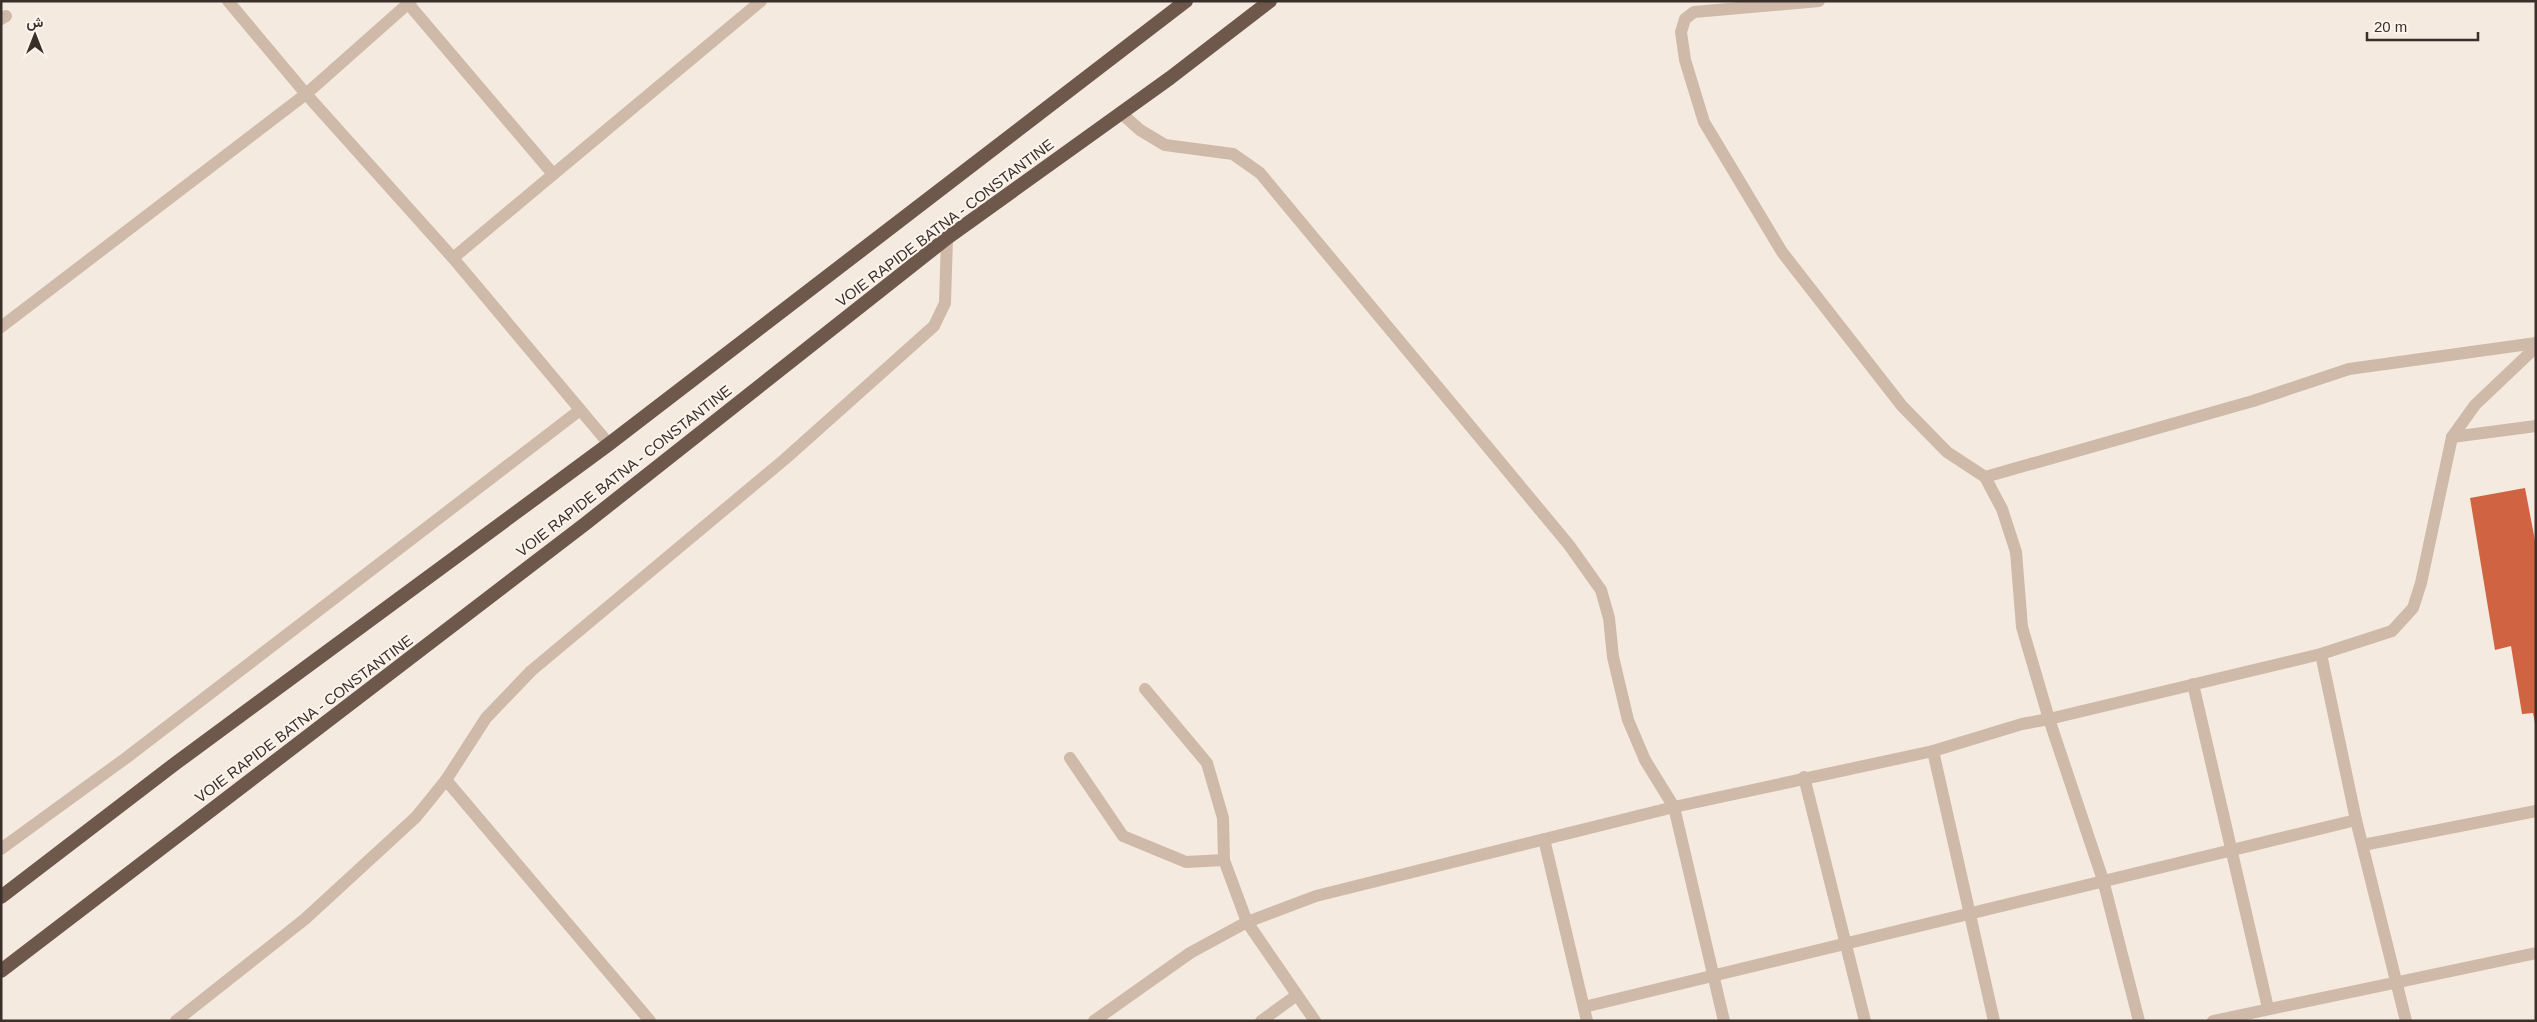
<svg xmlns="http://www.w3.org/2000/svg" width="2537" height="1022" font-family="Helvetica,Vazirmatn,sans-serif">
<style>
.building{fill:#d06442}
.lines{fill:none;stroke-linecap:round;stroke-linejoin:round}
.service{stroke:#cfbaa9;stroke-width:12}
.minor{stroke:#cfbaa9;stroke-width:12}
.trunk{stroke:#6e584c;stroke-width:14}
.labels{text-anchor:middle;stroke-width:4;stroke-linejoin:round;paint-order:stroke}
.street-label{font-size:15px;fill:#3b2f29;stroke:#fcf4ec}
</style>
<rect width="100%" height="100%" fill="#f5eadf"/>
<path class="building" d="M2525 488 2536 546 2535 723 2533 713 2522 714 2511 646 2495 650 2470 498Z"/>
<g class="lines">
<path class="service" d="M2452 437 2536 426"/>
<g class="minor">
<path d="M406 1 553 174"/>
<path d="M411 1 306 94 453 258 609 444"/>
<path d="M1819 1 1694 12 1685 19 1681 32 1685 60 1704 122 1782 252 1902 406 1947 452 1985 477 2002 509 2016 552 2022 627 2049 719 2103 880 2139 1021"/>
<path d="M1 19 6 16"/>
<path d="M1121 113 1140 130 1165 145 1233 154 1260 173 1569 545 1601 590 1609 618 1613 657 1628 720 1645 760 1674 807 1724 1021"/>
<path d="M453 258 761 1"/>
<path d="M1 327 306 94 228 1"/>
<path d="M1985 477 2253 401 2349 369 2536 343"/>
<path d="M2321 654 2356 820 2406 1021"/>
<path d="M2193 684 2268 1008"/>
<path d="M1145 689 1207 763 1223 818 1224 860 1247 922 1315 1021"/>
<path d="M1933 751 1994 1021"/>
<path d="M1070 758 1123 836 1186 862 1224 860"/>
<path d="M1804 777 1865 1021"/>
<path d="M446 780 650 1021"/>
<path d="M1544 839 1587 1021"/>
<path d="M2363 845 2536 811"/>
<path d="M1 849 126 758 580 410"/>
<path d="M1584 1007 2356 820"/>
<path d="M176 1021 305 919 416 817 446 780 486 718 531 671 785 459 934 326 945 303 947 238"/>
<path d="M1094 1021 1190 953 1247 922 1316 896 1674 807 1933 751 2022 724 2049 719 2321 654 2392 631 2413 608 2421 583 2452 437 2475 405 2536 347"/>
<path d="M1261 1021 1297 995"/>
<path d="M2213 1021 2536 953"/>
</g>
<g class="trunk">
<path d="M1 897 176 763 609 444 1186 1"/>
<path d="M1 971 585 524 947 238 1170 78 1270 1"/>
</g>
</g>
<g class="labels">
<g class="street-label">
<text transform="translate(945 223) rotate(-37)" y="5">VOIE RAPIDE BATNA - CONSTANTINE</text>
<text transform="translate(624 471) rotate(-38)" y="5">VOIE RAPIDE BATNA - CONSTANTINE</text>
<text transform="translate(304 719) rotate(-37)" y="5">VOIE RAPIDE BATNA - CONSTANTINE</text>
</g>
</g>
<rect width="2537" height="1022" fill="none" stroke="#3b2f29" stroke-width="5"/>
<g transform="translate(35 35)" stroke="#fcf4ec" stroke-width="4" paint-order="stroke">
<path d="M0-4L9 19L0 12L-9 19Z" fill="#3b2f29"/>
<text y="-8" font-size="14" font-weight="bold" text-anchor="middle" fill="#3b2f29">ش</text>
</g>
<path d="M2367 32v8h111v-8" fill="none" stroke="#3b2f29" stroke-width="2.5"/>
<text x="2374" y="32" font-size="15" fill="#3b2f29" stroke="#fcf4ec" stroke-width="4" paint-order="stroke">20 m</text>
</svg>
